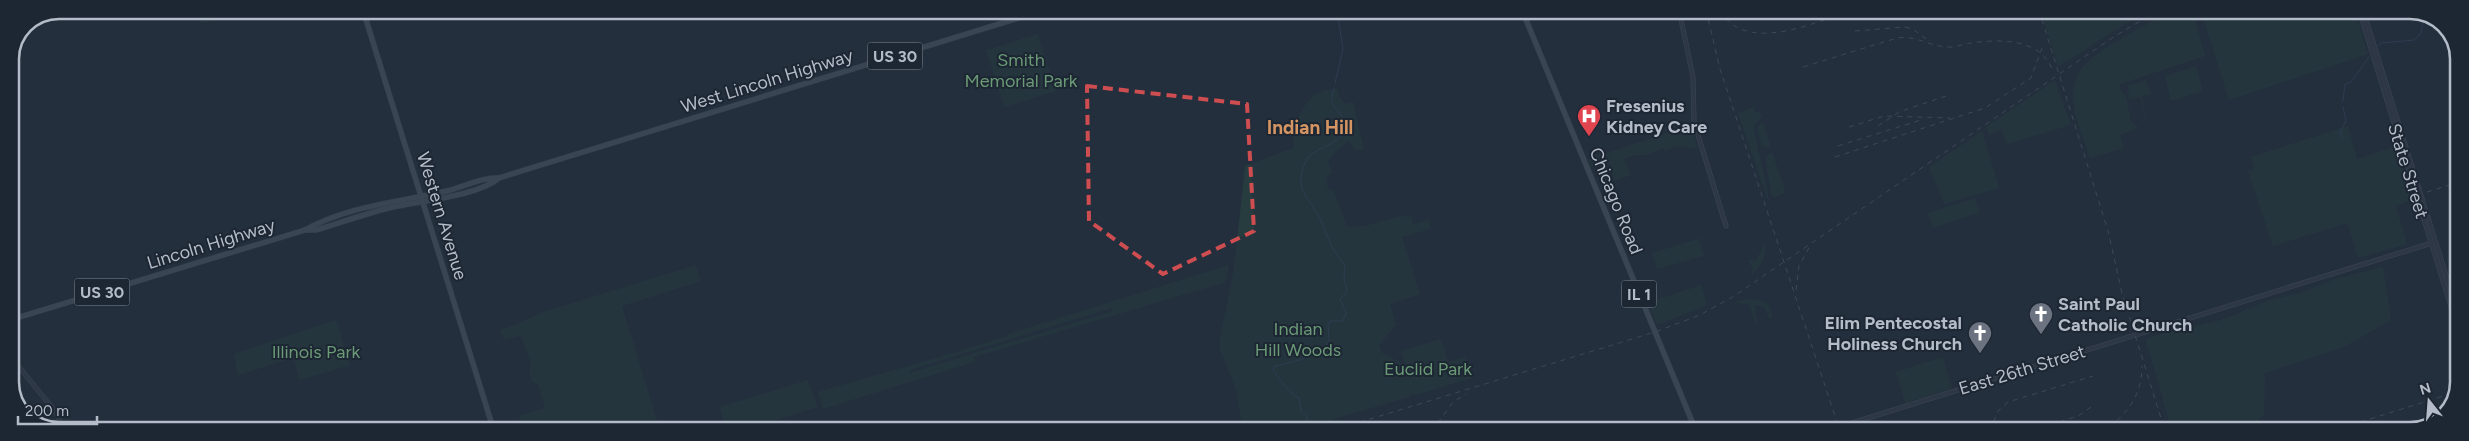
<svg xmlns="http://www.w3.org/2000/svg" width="2469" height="441" font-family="Figtree,sans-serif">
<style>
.green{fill:#263c3f;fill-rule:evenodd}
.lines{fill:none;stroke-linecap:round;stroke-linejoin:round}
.stream{stroke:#394c67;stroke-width:1}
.minor-casing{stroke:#565f6c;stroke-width:5}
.major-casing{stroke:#414a57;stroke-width:6}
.minor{stroke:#38414e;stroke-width:4}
.major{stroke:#56606e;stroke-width:5}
.rail{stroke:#5a6575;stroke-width:1;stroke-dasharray:5 5;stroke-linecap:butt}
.marked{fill:none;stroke:#ce4d50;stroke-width:4;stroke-dasharray:10 6;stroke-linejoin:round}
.labels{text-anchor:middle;stroke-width:4;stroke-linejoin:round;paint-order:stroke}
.shield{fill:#1d2633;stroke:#878f9c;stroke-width:1}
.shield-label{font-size:16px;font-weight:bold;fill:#b4bcc9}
.park-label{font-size:18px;fill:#6b9a76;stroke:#1d2633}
.street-label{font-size:18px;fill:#b4bcc9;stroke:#1d2633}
.poi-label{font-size:18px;font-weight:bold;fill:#b4bcc9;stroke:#1d2633;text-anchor:start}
.neighbourhood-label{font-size:19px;font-weight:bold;fill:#d59563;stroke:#1d2633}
.rim{fill:none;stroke:#b4bcc9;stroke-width:2.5}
</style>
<rect width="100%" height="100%" fill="#242f3e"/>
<g class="green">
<path d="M196 10H246L208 22H200Z"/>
<path d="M2068 10H2147L2058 67 2043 18Z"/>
<path d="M2176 10H2192L2205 56 2120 84 2119 87 2126 97 2131 121 2137 126V128L2120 135 2124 148 2090 158C2084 139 2074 118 2073 99 2072 89 2076 77 2081 69 2096 49 2152 21 2176 10Z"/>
<path d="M2226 10H2355L2368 54 2229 100 2203 17Z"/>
<path d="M1038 34 1056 91 1004 107 986 50Z"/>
<path d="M2196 66 2203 91 2171 101 2165 76Z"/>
<path d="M2055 80 2071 125 2007 144 2001 129 1989 135 1986 127Z"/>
<path d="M2146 80 2151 94 2142 96 2147 124 2140 97 2129 99 2128 86Z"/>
<path d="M1337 88 1339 96 1345 104 1353 102 1364 149 1356 151 1348 141 1335 152 1328 161 1332 172 1326 179 1328 189 1333 190 1348 227 1365 226 1400 216 1412 217V225L1428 220 1430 229 1402 237 1420 294 1390 304 1396 325 1379 345 1381 352 1406 366 1401 351 1441 339 1448 362 1466 357 1472 378 1415 395 1414 393 1409 397 1334 419C1310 439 1267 431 1237 431L1242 424 1236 390 1220 349V338L1234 268 1245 166 1293 148C1294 128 1297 109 1315 95 1320 91 1330 90 1337 88Z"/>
<path d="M1754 107 1755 113 1760 112 1762 117 1754 125V130L1769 199 1768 200 1738 113Z"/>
<path d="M1763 123 1771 146 1770 148 1762 146 1757 126Z"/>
<path d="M1689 126 1692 128 1698 149 1677 146 1666 150V153L1663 148 1648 155H1635L1624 159 1631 175 1614 181 1611 165 1607 162 1591 167 1588 159Z"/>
<path d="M2348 126 2357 159 2396 146 2412 200 2396 206 2407 244 2358 258 2347 223 2273 246 2248 171 2254 169 2251 157Z"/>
<path d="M1982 131 1999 188 1944 204 1929 167Z"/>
<path d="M1772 152 1785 190 1784 193 1775 198 1771 194 1766 162 1767 155Z"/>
<path d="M1975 198 1980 212 1933 228 1928 213Z"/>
<path d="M1705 237 1699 240 1704 256 1657 269 1652 253Z"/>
<path d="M1764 245C1768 255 1760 266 1753 274L1751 273 1753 269 1748 260H1756Z"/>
<path d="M696 265 701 281 622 306 657 421 664 431H524L519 416 545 408 538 384 532 382 529 370 531 364 521 336 504 340 500 330 520 323 540 313Z"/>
<path d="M1229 265 1226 282 974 357V362L823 409 818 392C882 373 946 356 1008 336V334ZM1112 308 1113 311 909 373 910 370Z"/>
<path d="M2383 267 2391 320 2346 346 2265 373 2264 414 2249 431H2172L2146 340 2153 336 2225 319 2269 300 2300 293 2332 280Z"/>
<path d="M1701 285 1707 305 1657 325 1649 305 1650 302Z"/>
<path d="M1746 299C1760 299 1772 302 1772 318H1769L1764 306 1755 305 1757 322 1755 323 1749 304 1734 303Z"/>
<path d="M336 320 350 365 300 380 293 358 238 375 234 354Z"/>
<path d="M1943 357 1952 388 1905 403 1896 372Z"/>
<path d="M808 380 818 407 740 431H703L724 424 720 407Z"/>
</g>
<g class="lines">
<g class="stream">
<path d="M2378 46 2381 43 2414 40 2421 33 2423 22 2432 18"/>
<path d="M1335 83 1343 49 1337 10"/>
<path d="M2343 101 2345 84 2351 82 2369 57"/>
<path d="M2342 138 2340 132 2346 121 2343 107"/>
<path d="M1287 431 1302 425 1308 418 1301 412 1299 398C1287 393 1281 380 1273 370L1275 366 1300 360 1312 353 1316 355 1323 352 1329 341 1328 325 1330 321H1343L1346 313 1340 299 1347 292 1344 277 1345 265C1329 247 1330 239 1320 219 1316 209 1309 202 1304 193 1298 182 1302 161 1312 154 1322 146 1340 144 1344 129 1348 114 1332 112 1332 99 1332 96 1333 91 1334 88"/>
</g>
<g class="minor-casing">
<g id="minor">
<path d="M1679 10 1693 77 1694 122 1726 226"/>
<path d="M2359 10 2459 332"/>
<path d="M2363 10 2459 317"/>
<path d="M10 356 55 411 65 431"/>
<path d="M1826 431 2435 242"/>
</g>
</g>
<g class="major-casing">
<g id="major">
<path d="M363 10 494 431"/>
<path d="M1522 10 1696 431"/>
<path d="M305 230H316C339 223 362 215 385 209 415 201 477 197 499 178"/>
<path d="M10 320 305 230C348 206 399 202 447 191 463 187 482 177 499 178L1044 10"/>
</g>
</g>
<use href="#minor" class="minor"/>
<use href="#major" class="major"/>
<g class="rail">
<path d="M1706 10 1720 69 1840 431"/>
<path d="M1720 10C1744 55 1815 23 1851 10"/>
<path d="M1984 10V11"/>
<path d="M2039 10 2108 231 2122 293 2165 431"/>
<path d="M1855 31 1905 27 1913 29 1926 39"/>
<path d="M1803 67 1897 38C1915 35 1927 45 1945 47 1954 48 1963 44 1971 43 1999 39 2040 38 2052 69"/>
<path d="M1878 126 1899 112 1946 96"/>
<path d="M1849 127 1884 116 1950 118"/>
<path d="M1838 146 1924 119"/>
<path d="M1835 157 1985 108 2031 78 2042 48"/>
<path d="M2427 192 2459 182"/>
<path d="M1796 290 1799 266 1810 246"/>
<path d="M1331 431 1655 332 1700 315 1734 296 2115 36 2159 10"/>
<path d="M1432 431 1453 402 1466 394"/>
<path d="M1990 431 1998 411 2008 402 2093 376"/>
<path d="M1998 431 2007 424"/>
<path d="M2031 431 2078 416 2094 405"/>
<path d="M2062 431 2079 422"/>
<path d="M2100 431C2126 419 2142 395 2142 366"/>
<path d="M2332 431 2456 392"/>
</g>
</g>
<path d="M0 0H2469V441H0ZM1087 86 1247 104 1254 231 1163 274 1089 221Z" fill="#242f3e" fill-opacity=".55" fill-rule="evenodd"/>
<path class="marked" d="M1087 86 1247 104 1254 231 1163 274 1089 221Z"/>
<defs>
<g id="hospital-pin" transform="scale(1.25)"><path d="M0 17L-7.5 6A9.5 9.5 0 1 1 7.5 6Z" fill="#e0444e" stroke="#1d2633"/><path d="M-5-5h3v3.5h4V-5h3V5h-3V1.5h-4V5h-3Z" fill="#fff"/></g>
<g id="church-pin" transform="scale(1.25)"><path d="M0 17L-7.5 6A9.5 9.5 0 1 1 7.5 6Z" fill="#6b7280" stroke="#1d2633"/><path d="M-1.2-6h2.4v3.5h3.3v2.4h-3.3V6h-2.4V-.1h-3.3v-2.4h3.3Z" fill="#fff"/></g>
</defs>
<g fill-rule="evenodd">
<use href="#hospital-pin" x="1589" y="116"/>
<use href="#church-pin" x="2041" y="314"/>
<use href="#church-pin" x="1980" y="333"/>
</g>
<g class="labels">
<g class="shield">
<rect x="867.5" y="42.5" width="55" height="27" rx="4"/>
<rect x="74.5" y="278.5" width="55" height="27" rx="4"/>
<rect x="1621.5" y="280.5" width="35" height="27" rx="4"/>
</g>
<g class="shield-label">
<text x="895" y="62">US 30</text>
<text x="102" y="298">US 30</text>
<text x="1639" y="300">IL 1</text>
</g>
<g class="park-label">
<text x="1021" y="66">Smith<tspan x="1021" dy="21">Memorial Park</tspan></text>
<text x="1298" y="335">Indian<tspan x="1298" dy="21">Hill Woods</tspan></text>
<text x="316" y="358">Illinois Park</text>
<text x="1428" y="375">Euclid Park</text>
</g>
<g class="street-label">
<text transform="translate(767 81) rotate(-17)" y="6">West Lincoln Highway</text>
<text transform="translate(2408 171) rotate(73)" y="6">State Street</text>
<text transform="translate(1616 201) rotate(68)" y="6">Chicago Road</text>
<text transform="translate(442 216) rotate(73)" y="6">Western Avenue</text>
<text transform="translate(211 244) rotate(-17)" y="6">Lincoln Highway</text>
<text transform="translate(2022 370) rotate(-17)" y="6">East 26th Street</text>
</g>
<g class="poi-label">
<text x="1606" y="112">Fresenius<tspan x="1606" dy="21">Kidney Care</tspan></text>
<text x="2058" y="310">Saint Paul<tspan x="2058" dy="21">Catholic Church</tspan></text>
<text x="1962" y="329" text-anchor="end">Elim Pentecostal<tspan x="1962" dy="21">Holiness Church</tspan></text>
</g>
<g class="neighbourhood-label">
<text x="1310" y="134">Indian Hill</text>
</g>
</g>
<path d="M0 0H2469V441H0ZM59 19H2410A40 40 0 0 1 2450 59V382A40 40 0 0 1 2410 422H59A40 40 0 0 1 19 382V59A40 40 0 0 1 59 19Z" fill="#1d2633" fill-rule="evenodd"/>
<path class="rim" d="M59 19H2410A40 40 0 0 1 2450 59V382A40 40 0 0 1 2410 422H59A40 40 0 0 1 19 382V59A40 40 0 0 1 59 19Z"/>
<g transform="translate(2429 401) rotate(343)" stroke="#1d2633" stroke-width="4" paint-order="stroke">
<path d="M0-4L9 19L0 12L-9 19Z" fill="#b4bcc9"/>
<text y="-8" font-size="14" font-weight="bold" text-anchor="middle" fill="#b4bcc9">N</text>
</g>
<path d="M18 416v8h79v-8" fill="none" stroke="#b4bcc9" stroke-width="2.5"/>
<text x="25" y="416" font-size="15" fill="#b4bcc9" stroke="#1d2633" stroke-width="4" paint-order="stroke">200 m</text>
</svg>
